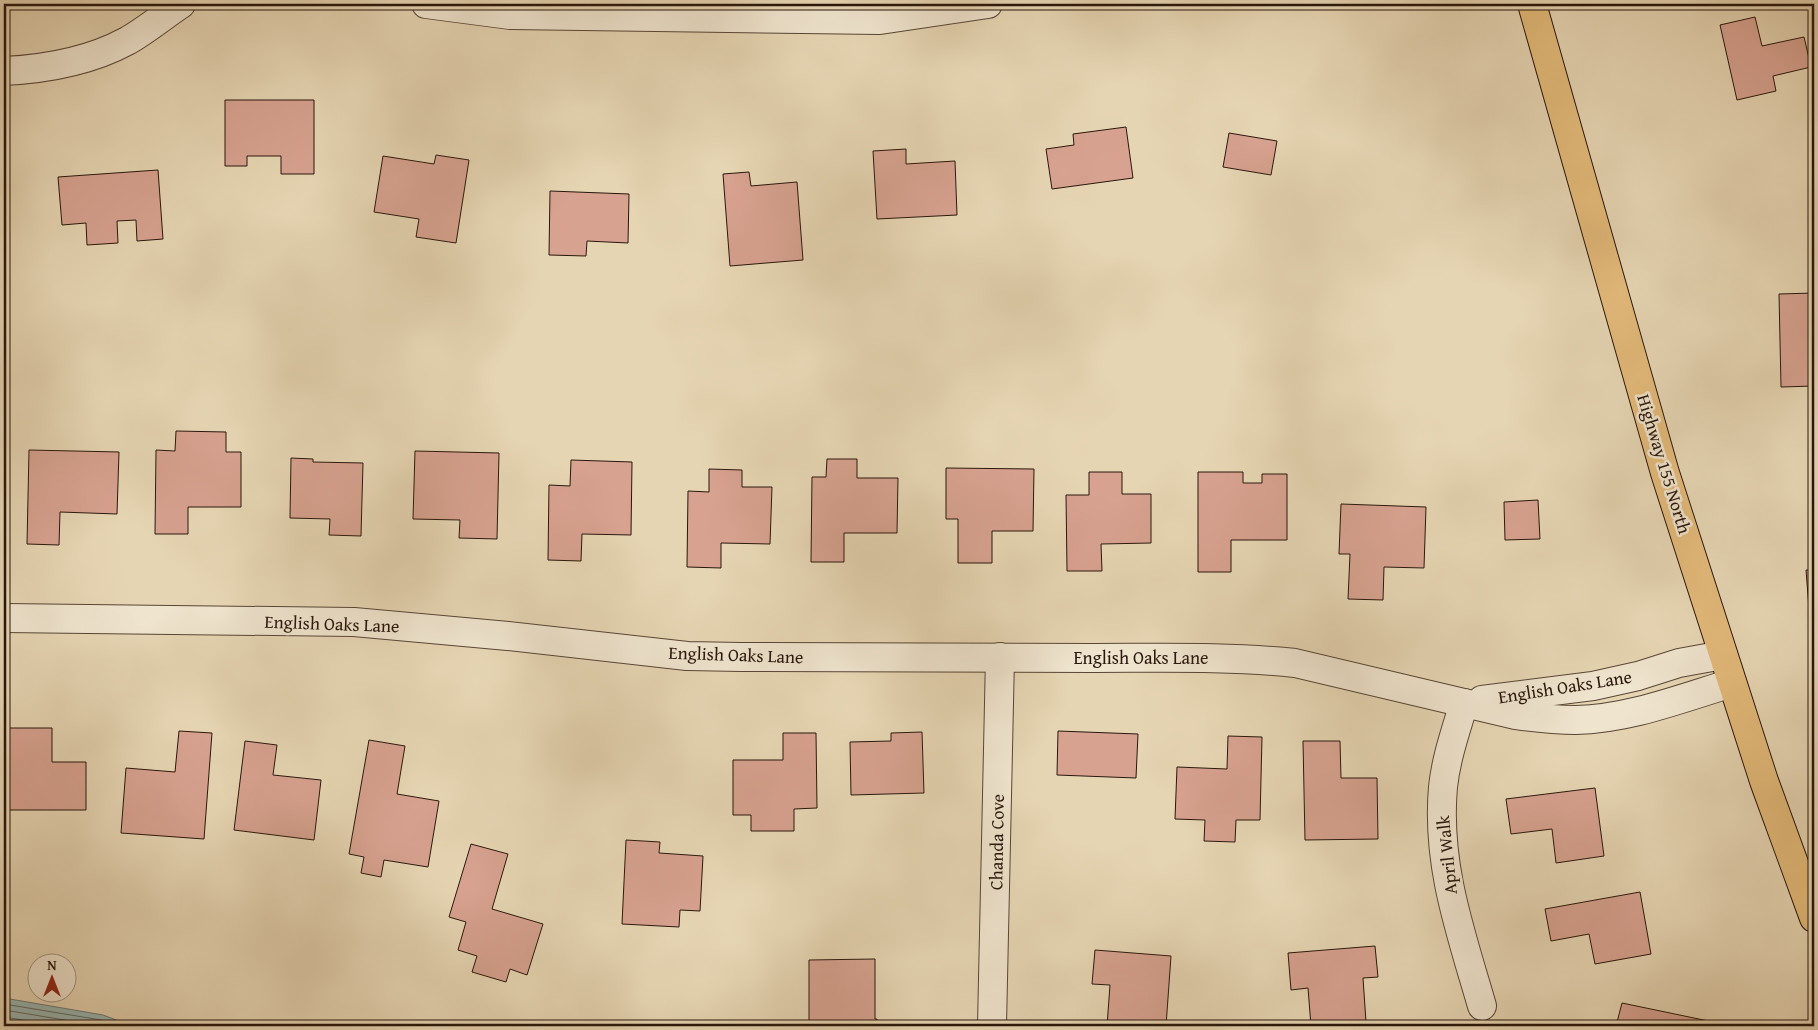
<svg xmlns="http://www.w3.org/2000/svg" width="1818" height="1030" font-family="'Gentium Book Plus',serif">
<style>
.water{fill:#98b7b4;stroke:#6c7771}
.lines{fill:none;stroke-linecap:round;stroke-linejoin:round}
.shore{stroke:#606760;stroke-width:1}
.building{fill:#d7a290;stroke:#29170c}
.minor-casing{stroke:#584636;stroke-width:30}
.major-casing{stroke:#29170c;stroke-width:30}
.minor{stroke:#efe4ce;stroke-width:28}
.major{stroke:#e3ba7a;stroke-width:28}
.labels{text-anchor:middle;stroke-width:5;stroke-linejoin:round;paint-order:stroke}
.street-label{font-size:18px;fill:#29170c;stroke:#efe4ce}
</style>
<rect width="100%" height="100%" fill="#e6d5b3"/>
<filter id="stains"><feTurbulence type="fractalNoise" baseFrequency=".004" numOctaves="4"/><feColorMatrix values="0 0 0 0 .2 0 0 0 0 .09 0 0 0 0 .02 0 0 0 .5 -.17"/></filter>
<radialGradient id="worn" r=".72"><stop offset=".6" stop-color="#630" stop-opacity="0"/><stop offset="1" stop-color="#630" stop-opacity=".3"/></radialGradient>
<path class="water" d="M4 998 103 1015 132 1026H4Z"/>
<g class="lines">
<g class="shore">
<path d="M4 1004 101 1020 118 1026"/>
<path d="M4 1010 101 1026"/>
<path d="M4 1017 59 1026"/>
</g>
</g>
<g class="building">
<path d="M1755 17 1762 46 1804 37 1811 67 1773 76 1776 91 1737 100 1720 25Z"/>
<path d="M225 100H314V174H281V156H247V166H225Z"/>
<path d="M1126 127 1133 178 1052 189 1046 149 1074 145 1073 134Z"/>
<path d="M1229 133 1277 141 1271 175 1223 167Z"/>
<path d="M906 149V164L955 161 957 215 877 219 873 151Z"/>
<path d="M436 155 469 160 456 243 416 237 419 219 374 212 383 156 434 164Z"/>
<path d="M158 170 163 239 137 241 136 220 117 221 118 243 87 245 86 223 62 225 58 177Z"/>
<path d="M749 172 751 186 797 182 803 260 730 266 723 174Z"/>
<path d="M550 191 629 194 628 243 587 241 586 256 549 255Z"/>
<path d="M1814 293V386L1781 387 1779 294Z"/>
<path d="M176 431 226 432V452H241V507H188V534H155L156 450 175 451Z"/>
<path d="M29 450 119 452 117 514 60 512 59 545 27 544Z"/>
<path d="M415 451 499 453 497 539 459 538 460 520 413 519Z"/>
<path d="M291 458 313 459V462L363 463 361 536 329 535 330 519 290 518Z"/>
<path d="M827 459H857V478H898L897 533H844V562H811L812 477H826Z"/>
<path d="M571 460 632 462 631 535 582 534 581 561 548 560 549 485 570 486Z"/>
<path d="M946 468 1034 469 1033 531H992V563H958V519H946Z"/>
<path d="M709 469 742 470V487H772L770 544 721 543V568L687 567 688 491 709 492Z"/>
<path d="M1089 472H1122V494H1151V543L1101 544 1102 571H1067L1066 495H1089Z"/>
<path d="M1198 472H1243V483H1262V474H1287V540H1231V572H1198Z"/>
<path d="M1538 500 1540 539 1505 540 1504 502Z"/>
<path d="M1341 504 1426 507 1424 568 1384 567 1383 600 1348 599 1350 554H1339Z"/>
<path d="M1806 570H1814V672Z"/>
<path d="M4 728H52V762H86V810H5Z"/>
<path d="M179 731 212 733 204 839 121 833 126 768 175 772Z"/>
<path d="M1058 731 1138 734 1136 778 1057 775Z"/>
<path d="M922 732 924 793 851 795 850 742 891 741V733Z"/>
<path d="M783 733H816L817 808 794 809V831H751V815H733V760H783Z"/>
<path d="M1228 736 1262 737 1260 820H1236L1235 842 1204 841 1205 820 1175 819 1177 767 1227 769Z"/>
<path d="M369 740 405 746 397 794 439 801 428 867 384 860 381 877 361 873 364 857 349 854Z"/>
<path d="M245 741 277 745 273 775 321 780 314 840 234 830Z"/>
<path d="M1303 741H1340L1341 778H1377L1378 839 1305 840Z"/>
<path d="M1595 788 1604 856 1556 863 1552 829 1511 834 1506 799Z"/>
<path d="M626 840 660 842 659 853 703 856 700 911 680 910 679 927 622 924Z"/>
<path d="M471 844 508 854 492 909 543 924 527 975 510 969 506 982 472 972 477 956 458 950 466 922 449 917Z"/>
<path d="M1640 892 1651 954 1595 964 1589 934 1551 941 1545 909Z"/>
<path d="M1375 946 1378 977 1363 978 1366 1022 1311 1026 1308 988 1291 990 1288 953Z"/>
<path d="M1095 950 1171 956 1166 1026H1107L1110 985 1092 984Z"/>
<path d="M875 959V1019H877V1026H809V960Z"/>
<path d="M1622 1003 1718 1023V1026H1616Z"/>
</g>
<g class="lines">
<g class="minor-casing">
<g id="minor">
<path d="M426 4 510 15 880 20 988 4"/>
<path d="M4 71C45 69 90 61 127 41 145 31 163 16 181 4"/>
<path d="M4 618 354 622 508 636 687 656 741 657C859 657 977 657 1094 658 1161 658 1229 656 1295 663L1515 715C1536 718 1556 720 1576 720 1629 719 1682 698 1732 683"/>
<path d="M1482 700 1593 686 1638 676 1679 663 1723 655"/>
<path d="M1464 703C1456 730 1446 758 1443 787 1436 865 1461 933 1482 1006"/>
<path d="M992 1026 1000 657"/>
</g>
</g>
<g class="major-casing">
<path id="major" d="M1532 4 1665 473 1764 781 1814 918"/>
</g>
<use href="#minor" class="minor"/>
<use href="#major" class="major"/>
</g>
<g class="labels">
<g class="street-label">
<text transform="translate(1664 464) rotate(73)" y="6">Highway 155 North</text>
<text transform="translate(332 624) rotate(2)" y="6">English Oaks Lane</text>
<text transform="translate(736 655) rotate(2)" y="6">English Oaks Lane</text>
<text x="1141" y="664">English Oaks Lane</text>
<text transform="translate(1565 687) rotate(-9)" y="6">English Oaks Lane</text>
<text transform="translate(997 842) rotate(-89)" y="6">Chanda Cove</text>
<text transform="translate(1447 855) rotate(-96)" y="6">April Walk</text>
</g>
</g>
<rect width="1818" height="1030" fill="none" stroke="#e6d5b3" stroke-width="20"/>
<rect x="5" y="5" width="1808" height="1020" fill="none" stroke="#29170c" stroke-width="2.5"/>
<rect x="10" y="10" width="1798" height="1010" fill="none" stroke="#29170c"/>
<g transform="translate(52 978)"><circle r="24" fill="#efe4ce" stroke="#a09280"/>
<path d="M0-4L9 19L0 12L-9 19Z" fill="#8f2418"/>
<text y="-8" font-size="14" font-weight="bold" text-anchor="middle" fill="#29170c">N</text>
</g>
<rect width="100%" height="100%" filter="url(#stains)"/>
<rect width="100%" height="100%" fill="url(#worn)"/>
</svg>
